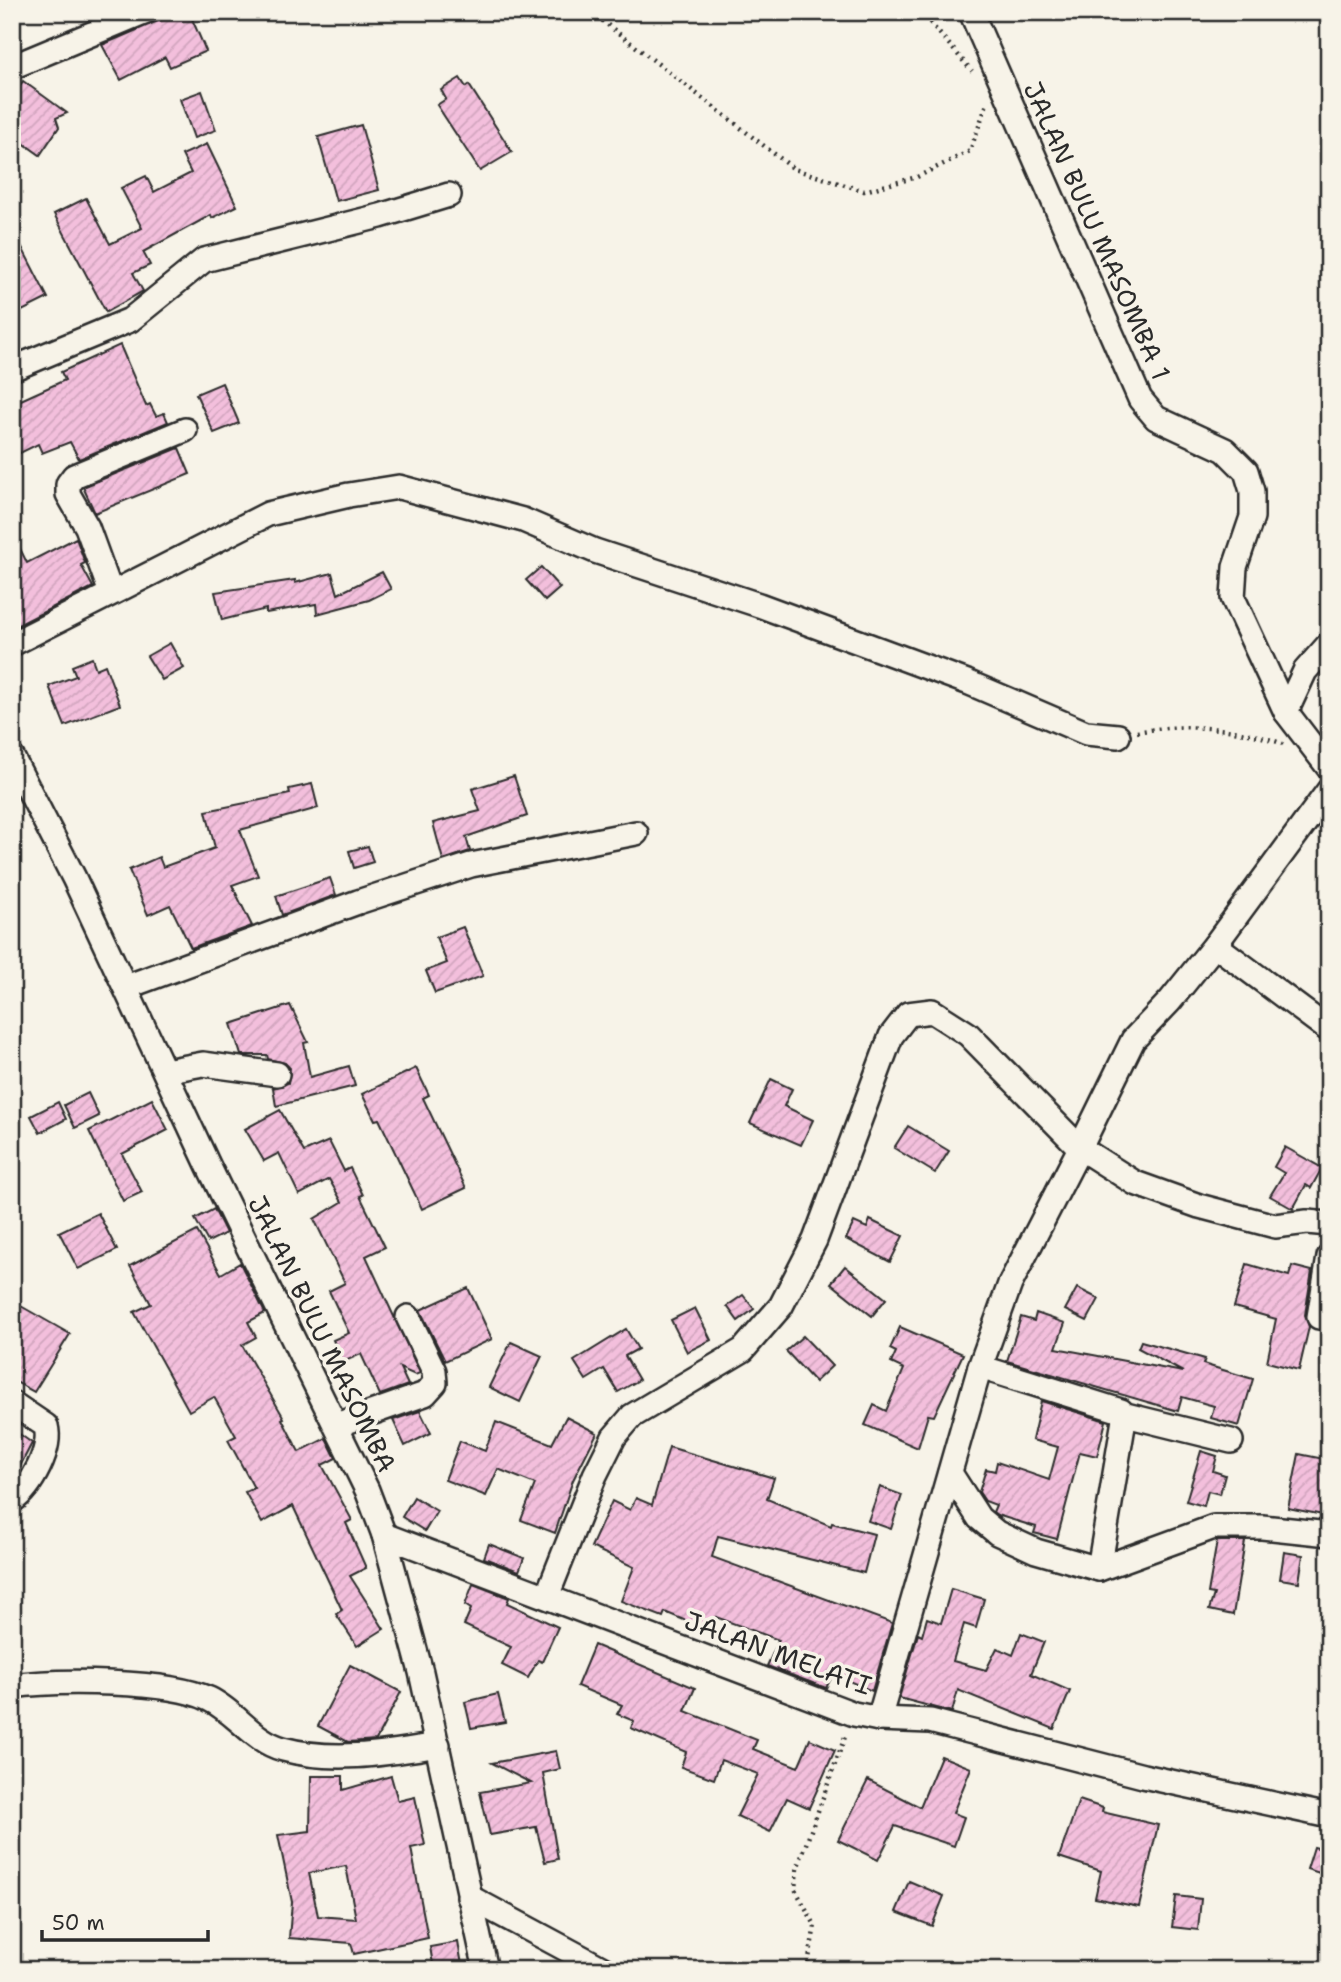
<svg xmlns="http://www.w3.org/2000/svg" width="1341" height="1982" font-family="'Shantell Sans',sans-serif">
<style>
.building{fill:url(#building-hatch);stroke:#2b2b2b;stroke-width:2;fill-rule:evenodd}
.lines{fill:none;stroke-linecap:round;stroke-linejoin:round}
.minor-casing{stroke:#2b2b2b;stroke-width:28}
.path{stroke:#2b2b2b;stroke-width:4.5;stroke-dasharray:2 5;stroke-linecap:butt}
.minor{stroke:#f7f3e8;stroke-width:23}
.labels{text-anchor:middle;stroke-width:7;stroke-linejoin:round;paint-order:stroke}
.street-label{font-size:26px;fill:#2b2b2b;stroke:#f7f3e8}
</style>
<defs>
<pattern id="building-hatch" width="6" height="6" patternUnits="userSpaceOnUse" patternTransform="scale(1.75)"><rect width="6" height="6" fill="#f3bfdc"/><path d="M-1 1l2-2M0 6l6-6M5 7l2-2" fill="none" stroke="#d0a4bd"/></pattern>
</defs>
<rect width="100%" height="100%" fill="#f7f3e8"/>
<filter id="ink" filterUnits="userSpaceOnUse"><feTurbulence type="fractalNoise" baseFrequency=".0143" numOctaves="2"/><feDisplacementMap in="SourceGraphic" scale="14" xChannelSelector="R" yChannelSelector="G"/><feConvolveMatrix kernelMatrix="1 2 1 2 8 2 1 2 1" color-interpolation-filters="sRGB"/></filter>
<g filter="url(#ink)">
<g class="building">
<path d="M179 12H189L206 51 170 67 165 57 121 80 102 45Z"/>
<path d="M460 78 466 87 469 85 512 152 480 171 437 105 446 99 441 90Z"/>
<path d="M23 81 67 113 56 118 59 127 40 155 12 135V96Z"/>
<path d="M202 91 216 130 194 138 180 99Z"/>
<path d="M361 125 379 190 336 201 318 137Z"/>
<path d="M207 144 237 206 212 218 211 215 143 252 150 265 133 273 143 291 106 312 54 214 86 198 110 244 142 228 121 188 146 176 154 192 191 173 182 155Z"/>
<path d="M12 228 48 298 12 316Z"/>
<path d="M120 345 146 406 150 404 156 416 164 413 168 422 79 459 70 442 42 453 38 444 12 457V404L65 380 61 372Z"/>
<path d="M222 383 239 423 214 433 196 394Z"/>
<path d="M179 448 190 474 95 513 83 487Z"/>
<path d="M12 532 27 563 76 538 85 563 81 565 93 587 12 628Z"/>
<path d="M541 567 560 588 545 601 526 580Z"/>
<path d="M382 572 391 589 369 600 317 614 316 604 266 613V609L222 620 215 592 295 580V583L332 573 338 594Z"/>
<path d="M170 643 184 668 162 680 147 656Z"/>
<path d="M92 658 96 669 105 665 120 705 65 726 49 686 76 676 72 666Z"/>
<path d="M514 776 527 816 466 837 470 851 443 860 433 823 480 811 472 789Z"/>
<path d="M312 784 318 808 240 830 258 876 232 885 252 926 191 948 170 905 148 915 129 870 159 857 163 867 215 848 206 811 290 794 289 789Z"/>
<path d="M368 846 373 862 354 868 349 851Z"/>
<path d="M330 878 336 895 282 915 276 896Z"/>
<path d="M463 927 483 976 435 993 426 971 447 963 436 937Z"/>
<path d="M290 1005 308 1042 304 1043 310 1077 349 1066 355 1086 276 1106 273 1088 288 1083 290 1068 285 1063 268 1059 267 1055H241L231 1024Z"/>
<path d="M416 1068 429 1095 423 1098 466 1188 422 1209 379 1119 375 1120 362 1094Z"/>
<path d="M771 1079 792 1089 784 1106 813 1120 801 1145 750 1123Z"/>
<path d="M88 1093 99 1116 75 1128 64 1105Z"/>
<path d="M152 1099 168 1130 122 1154 142 1192 123 1201 89 1131Z"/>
<path d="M58 1102 66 1119 40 1133 31 1116Z"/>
<path d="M280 1110 304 1152 329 1141 344 1171 350 1168 363 1195 360 1196 385 1247 366 1256 420 1373 415 1375 400 1368 408 1385 380 1395 361 1354 343 1362 333 1340 349 1333 329 1291 345 1283 314 1219 342 1202 329 1179 299 1195 279 1153 264 1161 245 1129Z"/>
<path d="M908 1126 949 1151 935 1173 894 1148Z"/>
<path d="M1285 1147 1322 1168 1311 1188 1306 1185 1293 1209 1270 1196 1284 1173 1274 1167Z"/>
<path d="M214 1209 226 1233 208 1242 195 1219Z"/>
<path d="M98 1213 117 1250 78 1269 59 1232Z"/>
<path d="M870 1220 903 1236 890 1262 846 1239 854 1222 867 1228Z"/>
<path d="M197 1231 221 1274 240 1263 265 1313 248 1322 256 1337 242 1345 284 1418 282 1419 299 1452 326 1438 336 1458 322 1465 352 1520 346 1523 366 1568 350 1576 384 1629 357 1646 336 1614 342 1610 293 1506 262 1523 245 1492 254 1488 228 1440 236 1436 214 1397 189 1411 134 1312 151 1304 130 1266Z"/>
<path d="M1247 1264 1289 1276 1292 1266 1312 1271 1305 1315 1309 1327 1299 1370 1267 1362 1276 1319 1234 1307Z"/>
<path d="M845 1266 886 1299 872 1316 831 1283Z"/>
<path d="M468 1288 492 1339 445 1361 420 1310Z"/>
<path d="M1077 1288 1099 1299 1087 1321 1065 1310Z"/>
<path d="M743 1295 754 1309 738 1321 727 1306Z"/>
<path d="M12 1301 70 1334 34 1392 12 1380Z"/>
<path d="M695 1308 711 1340 687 1352 671 1320Z"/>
<path d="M1036 1313 1065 1323 1056 1348 1183 1372 1138 1348 1141 1341 1205 1359 1203 1364 1253 1379 1239 1426 1211 1418 1214 1406 1182 1397 1178 1411 1007 1361 1021 1317 1034 1321Z"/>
<path d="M900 1327 963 1354 934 1416 928 1415 918 1448 865 1425 874 1405 886 1411 904 1369 891 1363 896 1352 890 1349Z"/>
<path d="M626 1329 638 1349 625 1356 639 1380 618 1392 604 1369 586 1380 574 1361Z"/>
<path d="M803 1336 832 1366 815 1382 786 1351Z"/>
<path d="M511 1342 542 1356 520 1402 489 1387Z"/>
<path d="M1041 1401 1106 1421 1097 1456 1080 1452 1057 1539 1034 1533 1036 1527 997 1515 993 1512 996 1505 985 1501 979 1492 986 1469 995 1471 997 1462 1049 1480 1058 1447 1032 1440Z"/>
<path d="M420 1411 431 1433 405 1446 393 1420Z"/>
<path d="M566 1417 597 1433 573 1480 555 1533 521 1520 535 1484 498 1469 486 1496 445 1480 460 1441 485 1451 496 1422 552 1444Z"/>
<path d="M18 1433 32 1443 12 1482V1443Z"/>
<path d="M669 1447 774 1478 767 1499 831 1526 832 1523 874 1534 864 1573 718 1536 712 1557 892 1623 872 1691 833 1674 826 1688 767 1666 779 1640 716 1617 710 1631 665 1612 663 1617 621 1601 634 1567 591 1547 612 1501 630 1510 636 1498 652 1505Z"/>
<path d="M1201 1451 1217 1456 1213 1471 1225 1475 1220 1494 1208 1491 1204 1506 1186 1501Z"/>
<path d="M1299 1454 1329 1460V1486L1323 1515 1288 1508Z"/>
<path d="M880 1487 902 1495 891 1529 868 1521Z"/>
<path d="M414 1497 437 1511 425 1531 402 1517Z"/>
<path d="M1217 1541H1245L1233 1615 1209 1610 1214 1594 1208 1593Z"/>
<path d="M489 1544 524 1558 519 1571 484 1558Z"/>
<path d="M1284 1552 1303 1555 1299 1582 1280 1579Z"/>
<path d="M473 1584 509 1598 507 1603 558 1627 542 1662 538 1660 528 1678 502 1665 511 1647 464 1625 471 1609 465 1605Z"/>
<path d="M951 1589 984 1599 976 1628 964 1624 953 1661 986 1670 997 1648 1013 1655 1021 1633 1044 1642 1031 1674 1070 1691 1054 1729 958 1690 952 1712 899 1698 918 1634 922 1636 927 1618 941 1623Z"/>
<path d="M594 1645 695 1688 685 1711 757 1740 753 1749 798 1767 810 1739 835 1750 809 1808 787 1798 770 1832 737 1816 758 1774 721 1760 714 1779 681 1767 686 1752 631 1728 634 1721 617 1714 622 1705 577 1686Z"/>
<path d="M350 1665 401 1692 376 1740 348 1742 318 1726Z"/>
<path d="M498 1694 505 1722 471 1728 465 1702Z"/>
<path d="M556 1751 560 1769 543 1773 558 1859 545 1862 536 1827 490 1835 480 1792 531 1783 492 1763Z"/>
<path d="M941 1756 971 1768 953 1813 964 1817 954 1846 895 1826 878 1860 838 1840 868 1780 920 1807Z"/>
<path d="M311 1776H343V1790L391 1776 398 1801 415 1797 425 1845 411 1848 428 1938 354 1954 351 1943 289 1938 292 1902 278 1835 310 1831ZM346 1866 356 1919 318 1916 309 1873Z"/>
<path d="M1079 1800 1103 1808 1102 1812 1158 1825 1139 1907 1095 1898 1101 1871 1059 1857Z"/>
<path d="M1314 1847 1329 1851V1876L1307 1869Z"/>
<path d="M909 1881 944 1896 932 1926 896 1912Z"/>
<path d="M1176 1896 1201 1899 1198 1930 1172 1927Z"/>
<path d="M458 1942 462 1965 434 1970 430 1947Z"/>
</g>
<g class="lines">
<g class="minor-casing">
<g id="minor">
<path d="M971 12 1140 399 1156 418 1225 450 1246 471 1252 491V517L1235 567 1233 598 1286 712 1329 768"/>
<path d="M12 67 144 12"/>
<path d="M12 369 130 320 204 260 380 216 449 195"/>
<path d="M111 593 87 527 68 494V484L74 476 185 430"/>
<path d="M12 644 268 514 349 495 399 487 523 520 595 551 759 605 967 682 1086 733 1118 736"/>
<path d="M1286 712 1305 671 1329 644"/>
<path d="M12 757 74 878 209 1167 367 1490 384 1535 421 1672 486 1970"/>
<path d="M1215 945 1329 1030"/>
<path d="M126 987 358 902 471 865 636 833"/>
<path d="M165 1071 203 1064 277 1074"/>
<path d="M1319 1317 1329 1257"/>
<path d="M980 1367 1121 1411 1124 1420 1099 1569"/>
<path d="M12 1403 46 1426C52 1449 32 1487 12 1501"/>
<path d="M1122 1414 1231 1441"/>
<path d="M337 1425 425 1394 435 1383 434 1371 408 1317"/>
<path d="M950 1473 979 1518 997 1533 1036 1551 1099 1569 1214 1527H1262L1329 1534"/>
<path d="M384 1535 854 1714 879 1719 930 1721 1143 1776 1329 1816"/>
<path d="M547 1596 595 1475 614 1437 632 1416 743 1350 781 1306 815 1240 891 1036 908 1014 932 1011 968 1034 1080 1148 1133 1040 1170 1001 1215 945 1329 790"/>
<path d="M12 1686C57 1680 169 1680 209 1699 236 1712 253 1741 283 1749 334 1763 388 1753 438 1745"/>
<path d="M879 1719 980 1367 1010 1284 1080 1148 1135 1183 1199 1206 1275 1226 1307 1222 1329 1224"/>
<path d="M469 1897 605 1970"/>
</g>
</g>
<g class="path">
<path d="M591 12 794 169 864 191 917 177 970 151 988 101"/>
<path d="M921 12 972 71"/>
<path d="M929 21 937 12"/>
<path d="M1137 732C1182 723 1239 727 1283 744"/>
<path d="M807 1970 815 1925 795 1889 797 1869 846 1734"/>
</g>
<use href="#minor" class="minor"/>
</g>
</g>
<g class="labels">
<g class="street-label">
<text transform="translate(1097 231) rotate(66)" y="9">JALAN BULU MASOMBA 1</text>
<text transform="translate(322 1334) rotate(64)" y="9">JALAN BULU MASOMBA</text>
<text transform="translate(778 1653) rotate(20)" y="9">JALAN MELATI</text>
</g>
</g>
<rect width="1341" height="1982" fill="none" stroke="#f7f3e8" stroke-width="42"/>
<rect x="21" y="21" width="1299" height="1940" fill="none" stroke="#2b2b2b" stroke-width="2.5" filter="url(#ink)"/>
<path d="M42 1930v10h166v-10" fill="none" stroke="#2b2b2b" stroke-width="3.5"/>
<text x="52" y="1930" font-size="21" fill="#2b2b2b" stroke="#f7f3e8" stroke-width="5" paint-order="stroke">50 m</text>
</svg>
